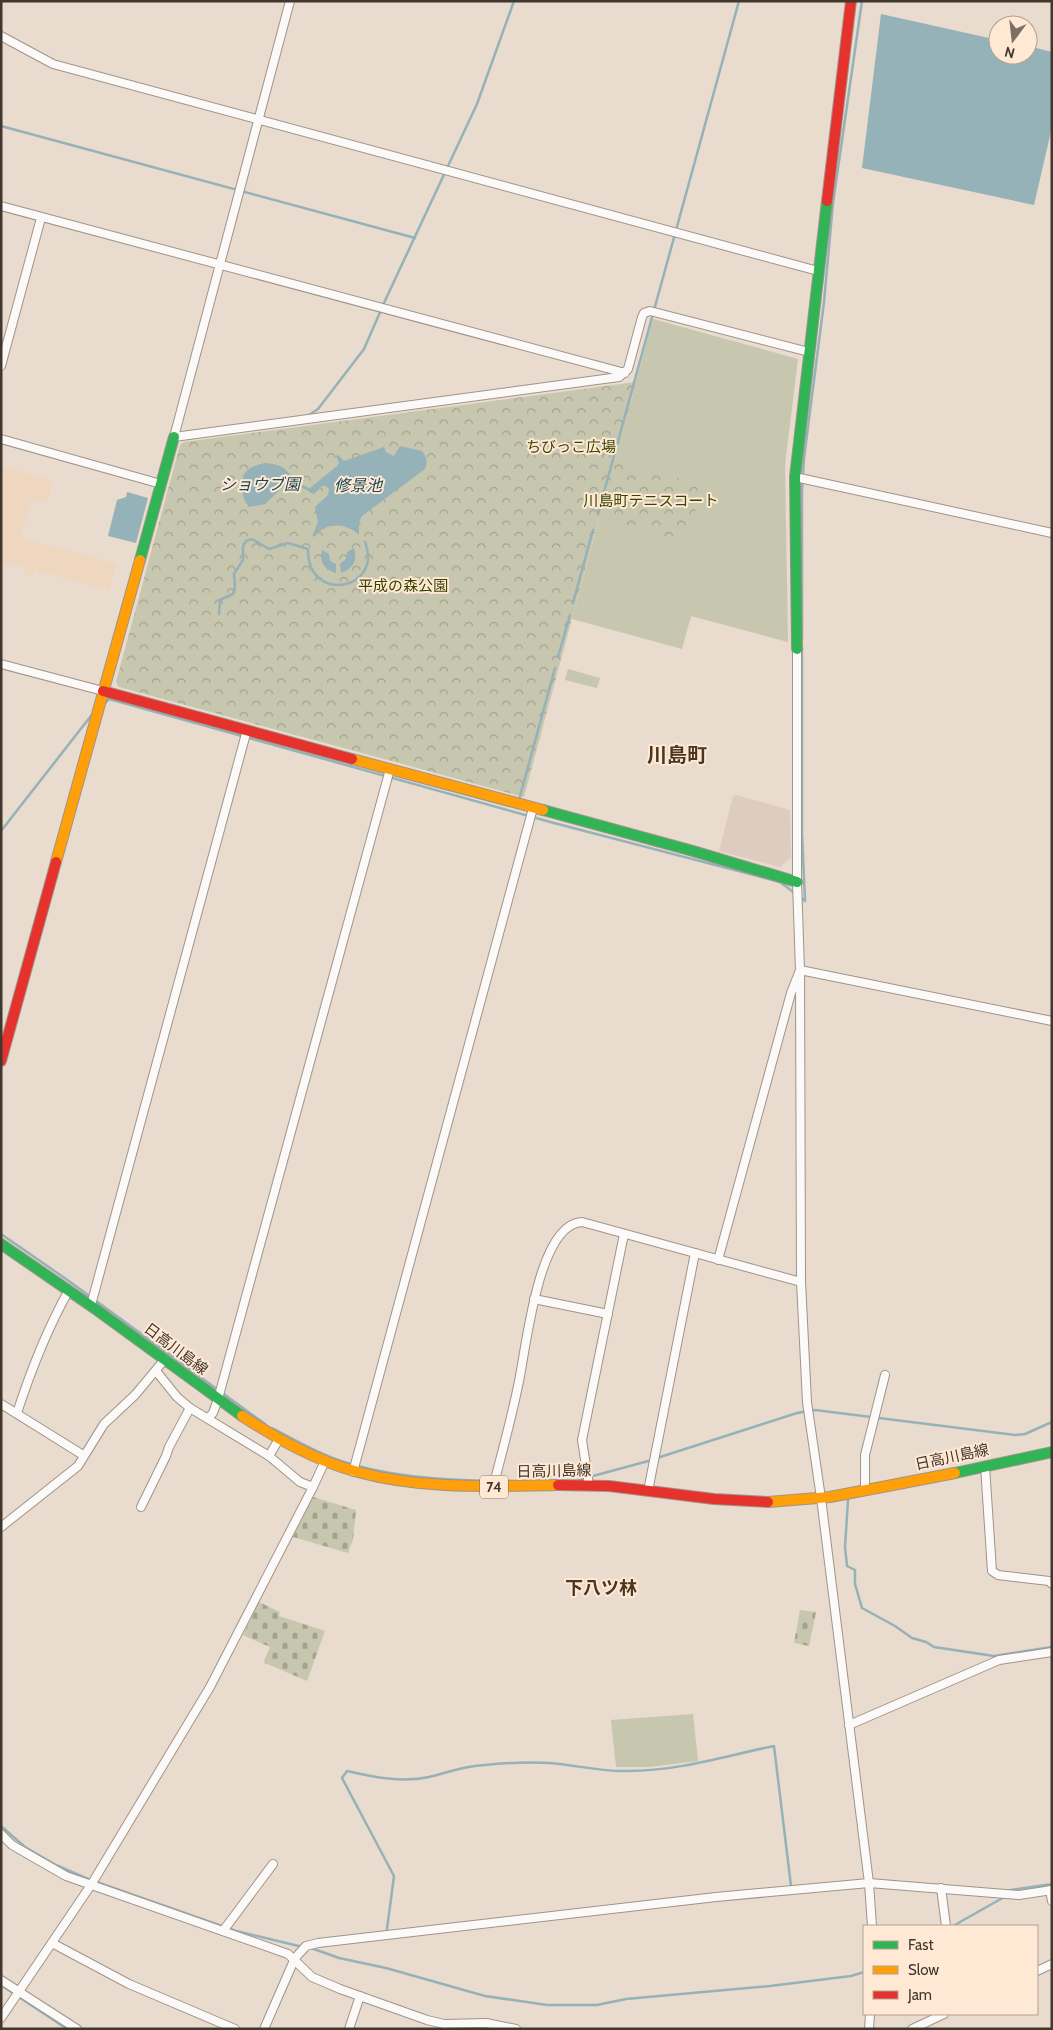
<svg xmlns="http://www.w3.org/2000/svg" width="1053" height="2030" font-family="Cabin,'Noto Sans JP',sans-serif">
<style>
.built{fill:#eed6bf}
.education{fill:#ddccbf}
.grass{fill:#c7c6ae}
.cemetery{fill:url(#cemetery-stones)}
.park{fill:url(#park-crowns)}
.water{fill:#94b2b8}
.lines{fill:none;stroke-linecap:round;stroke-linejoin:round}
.stream{stroke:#94b2b8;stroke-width:2.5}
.street-casing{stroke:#9f948a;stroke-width:10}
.fast-casing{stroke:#9f948a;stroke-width:12}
.slow-casing{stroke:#9f948a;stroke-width:12}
.jam-casing{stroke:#9f948a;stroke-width:12}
.street{stroke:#fcfaf8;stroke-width:8}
.fast{stroke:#30b455;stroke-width:10}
.slow{stroke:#ff9f0a;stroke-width:10}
.jam{stroke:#e5322d;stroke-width:10}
.labels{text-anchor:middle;stroke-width:4;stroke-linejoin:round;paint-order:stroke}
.shield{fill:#ffe8d4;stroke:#7a6c5f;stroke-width:1}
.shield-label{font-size:14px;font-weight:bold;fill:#41372d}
.park-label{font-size:15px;fill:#374501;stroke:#ffe8d4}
.street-label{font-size:15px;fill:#41372d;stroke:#ffe8d4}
.water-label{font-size:16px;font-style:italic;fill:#1b4853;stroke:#ffe8d4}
.quarter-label{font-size:18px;font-weight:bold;fill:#4a3520;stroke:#ffe8d4}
.district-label{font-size:20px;font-weight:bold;fill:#4a3520;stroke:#ffe8d4}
</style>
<defs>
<pattern id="cemetery-stones" width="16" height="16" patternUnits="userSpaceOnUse" patternTransform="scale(1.25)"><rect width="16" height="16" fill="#c7c6ae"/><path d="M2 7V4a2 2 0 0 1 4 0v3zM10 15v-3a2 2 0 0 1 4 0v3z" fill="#a3a28e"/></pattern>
<pattern id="park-crowns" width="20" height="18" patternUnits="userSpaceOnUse" patternTransform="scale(1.25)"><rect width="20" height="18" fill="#c7c6ae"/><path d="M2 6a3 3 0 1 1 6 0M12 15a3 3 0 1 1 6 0" fill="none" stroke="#a3a28e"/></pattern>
</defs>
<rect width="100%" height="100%" fill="#e9dbcd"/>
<path class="built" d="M1 466 53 481 47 503 31 499 21 538 116 564 109 590 35 570 32 577 24 575 25 567 12 563 10 567 1 565V497H4L5 491 1 490Z"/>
<path class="education" d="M736 795 790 810 791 858 780 867 719 851 733 796Z"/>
<g class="grass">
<path d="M653 319 798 359 785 465 788 642 691 616 682 649 572 619Z"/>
<path d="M568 669 600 678 597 688 565 680Z"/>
<path d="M693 1714 698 1761 649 1767H616L611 1720Z"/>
</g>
<g class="cemetery">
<path d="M313 1497 356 1510 353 1539 348 1553 293 1537Z"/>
<path d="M259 1602 280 1612 279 1616 325 1631 307 1681 265 1663 264 1661 270 1647 243 1635Z"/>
<path d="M800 1610 816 1612 809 1646 794 1643Z"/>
</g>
<path class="park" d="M636 382 615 461 702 485 687 542 599 518 524 797 119 687 116 682 180 445 184 442Z"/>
<g class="water">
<path d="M881 14 998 40V55H1028V46L1052 52V127L1034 205 862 168Z"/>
<path d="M400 446 422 451C427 458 428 461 425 469L362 516 359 523V535C350 526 336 523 325 528 320 530 316 535 312 537L318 522 315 507 328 495 329 489 326 486H322L314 494 309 492 310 488 337 466 339 463 336 456 338 455 344 461 384 447 386 452 394 456Z"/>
<path d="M265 463C280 464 287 468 294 481L292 483 284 486 265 504 249 507C244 500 243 497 242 489 241 470 249 467 265 463Z"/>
<path d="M127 492 148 498 136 543 108 536 117 500 126 497Z"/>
<path d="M354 548C358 560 353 569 341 573L340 564 346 559 347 552Z"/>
<path d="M322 550 329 554 330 561 336 564V573C325 570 319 562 322 550Z"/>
</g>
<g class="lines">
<g class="stream">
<path d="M1 126 415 238"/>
<path d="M383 305 477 104 514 1"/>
<path d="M306 417 318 409 364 349 381 310"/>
<path d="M293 482 312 491"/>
<path d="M598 514 739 1"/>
<path d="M573 603 593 530"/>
<path d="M219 614 220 600 233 594 235 588 234 574 243 560V546L246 541 252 539 269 549 288 543 308 549C307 605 384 590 365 542"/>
<path d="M802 639V491L804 458 824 302 833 203 862 1"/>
<path d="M558 657 570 615"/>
<path d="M104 704 109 699 554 823 780 882 796 894"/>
<path d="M519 800 555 668"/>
<path d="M1 831 94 712"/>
<path d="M800 897 805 901 802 833V647"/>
<path d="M1 1234 66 1279 265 1424"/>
<path d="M272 1428C295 1440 317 1453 341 1461 390 1478 453 1481 505 1481"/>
<path d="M657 1458 797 1413 815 1410 1015 1435 1025 1434 1052 1422"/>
<path d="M578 1480 652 1460"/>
<path d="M848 1500 845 1547 847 1566 855 1570V1584L862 1608 895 1626 912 1638 926 1642 934 1647 994 1656 1052 1647"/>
<path d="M1 1826 25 1847 56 1865 88 1879 236 1931 303 1947"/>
<path d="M1009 1892 1011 1890 1052 1884"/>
<path d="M953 1926 1006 1896"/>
<path d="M387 1929 394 1876 342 1778 347 1771C373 1777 402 1783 429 1777 449 1772 464 1766 485 1765 505 1763 529 1762 549 1763 576 1765 602 1772 628 1771 679 1771 725 1756 774 1746L791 1886"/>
<path d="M311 1948 339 1958 386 1968 485 1996 547 2005H597L626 1999 770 1986 851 1976 864 1972"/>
<path d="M1 1985 67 2029"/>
</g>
<g class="street-casing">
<g id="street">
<path d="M290 1 174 437 619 377 628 369 642 317 644 313 650 311 809 352"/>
<path d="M1 36 53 64 818 271"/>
<path d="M1 206 625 373"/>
<path d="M1 366 41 218"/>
<path d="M1 439 161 484"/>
<path d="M795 477 1052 533"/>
<path d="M797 649V882L800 970 801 1282 807 1402 821 1498 869 1883 872 1926"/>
<path d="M1 664 103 691"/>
<path d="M718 1260 791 993 800 970 1052 1021"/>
<path d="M534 1299 608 1314"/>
<path d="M91 1305 247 730"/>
<path d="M156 1371 177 1397 190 1408 269 1456 300 1482 313 1487"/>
<path d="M1 1404 83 1455"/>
<path d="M17 1413C31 1370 47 1329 69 1290"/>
<path d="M208 1418 213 1413 218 1399 390 769"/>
<path d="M269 1456 279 1439"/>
<path d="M985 1466 992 1571 998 1575 1049 1581 1052 1584"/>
<path d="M353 1472 533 808"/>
<path d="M589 1485 582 1440 624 1234"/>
<path d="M493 1487C502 1453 511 1420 518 1386 526 1352 537 1224 582 1222L801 1282"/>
<path d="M648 1491 695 1253"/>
<path d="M865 1491V1455L885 1375"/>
<path d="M141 1507 166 1456 169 1447 190 1408"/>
<path d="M1 1527 78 1466 104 1424 135 1395 165 1359"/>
<path d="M849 1725 999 1660 1052 1652"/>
<path d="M1 1834 12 1845 66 1876 288 1954 312 1977 340 1989 427 2020 444 2024 486 2023 516 2029"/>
<path d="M941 1888 946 1926"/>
<path d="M1050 1890 1052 1901"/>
<path d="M223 1931 273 1864"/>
<path d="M52 1943 129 1984 235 2029"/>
<path d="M1037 1971 1052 1964"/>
<path d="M1 1980 77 2029"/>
<path d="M1 2018 91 1885 210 1687 313 1487 325 1461"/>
<path d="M264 2029 295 1958 306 1946 318 1943 716 1897 869 1883 1019 1895 1052 1890"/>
<path d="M349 2029 360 1996"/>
<path d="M869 2029 870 2014"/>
<path d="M912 2029 944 2014"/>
</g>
</g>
<g class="fast-casing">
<g id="fast">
<path d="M140 560 174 437"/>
<path d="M797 649 795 477 827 201"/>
<path d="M543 810 693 851 797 882"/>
<path d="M1 1244 94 1308 242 1416"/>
<path d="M955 1473 1052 1452"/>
</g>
</g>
<g class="slow-casing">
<g id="slow">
<path d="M352 759 543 810"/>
<path d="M56 862 140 560"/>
<path d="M242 1416C278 1439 316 1461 358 1472 423 1490 491 1486 558 1485"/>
<path d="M768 1502 830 1497 955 1473"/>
</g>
</g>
<g class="jam-casing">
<g id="jam">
<path d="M827 201 851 1"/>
<path d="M103 691 352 759"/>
<path d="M1 1061 56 862"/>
<path d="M558 1485 609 1486 714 1499 768 1502"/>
</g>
</g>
<use href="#street" class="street"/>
<use href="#fast" class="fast"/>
<use href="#slow" class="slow"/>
<use href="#jam" class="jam"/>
</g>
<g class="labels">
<rect class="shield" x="480" y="1475.5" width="28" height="23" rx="4"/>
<g class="shield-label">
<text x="494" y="1492">74</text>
</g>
<g class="park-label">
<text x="571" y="452">ちびっこ広場</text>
<text x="651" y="506">川島町テニスコート</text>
<text x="403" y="591">平成の森公園</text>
</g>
<g class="street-label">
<text transform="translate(176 1349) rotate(37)" y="5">日高川島線</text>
<text transform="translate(952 1457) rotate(-12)" y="5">日高川島線</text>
<text transform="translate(554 1471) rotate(-1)" y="5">日高川島線</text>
</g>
<g class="water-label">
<text x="260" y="490">ショウブ園</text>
<text x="358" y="491">修景池</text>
</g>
<g class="quarter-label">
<text x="601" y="1594">下八ツ林</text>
</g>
<g class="district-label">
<text x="677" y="762">川島町</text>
</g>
</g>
<rect width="1053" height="2030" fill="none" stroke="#41372d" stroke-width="5"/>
<rect x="863" y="1925" width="175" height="90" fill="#ffe8d4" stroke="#b3a191"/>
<rect x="873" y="1941" width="25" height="8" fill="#30b455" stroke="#b3a191"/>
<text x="908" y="1950" font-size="15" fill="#41372d">Fast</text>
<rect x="873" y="1966" width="25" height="8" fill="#ff9f0a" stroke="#b3a191"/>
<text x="908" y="1975" font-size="15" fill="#41372d">Slow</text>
<rect x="873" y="1991" width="25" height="8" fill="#e5322d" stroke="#b3a191"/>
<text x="908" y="2000" font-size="15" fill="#41372d">Jam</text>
<g transform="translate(1013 40) rotate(195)"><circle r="24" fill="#ffe8d4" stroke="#b3a191"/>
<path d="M0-4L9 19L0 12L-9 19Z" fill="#7c7065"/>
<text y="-8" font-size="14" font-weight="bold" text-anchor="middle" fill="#41372d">N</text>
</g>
</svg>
